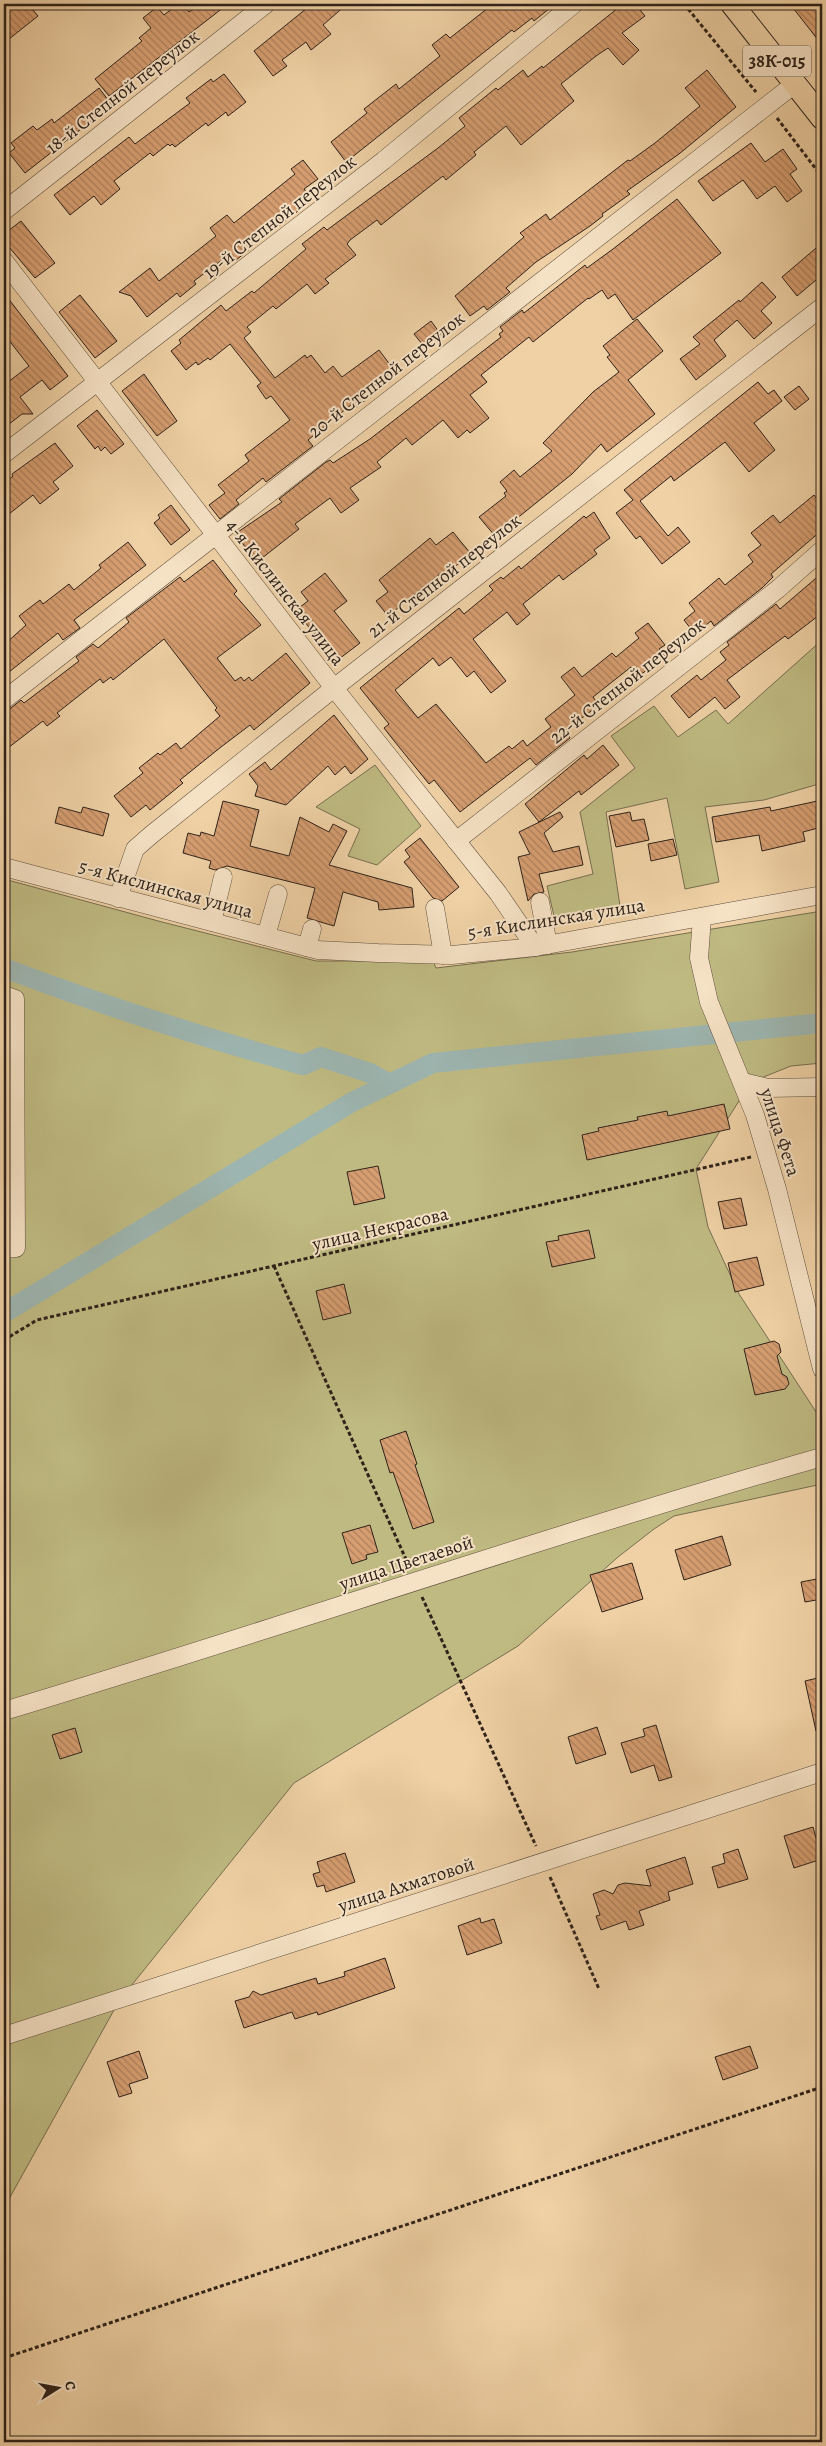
<svg xmlns="http://www.w3.org/2000/svg" width="826" height="2446" font-family="Alegreya,serif">
<style>
.green{fill:#bfba82;stroke:#766e4e}
.lines{fill:none;stroke-linecap:round;stroke-linejoin:round}
.canal{stroke:#9db5b0;stroke-width:20}
.building{fill:url(#building-back-hatch);stroke:#2e221a}
.minor-casing{stroke:#5e4e3d;stroke-width:19}
.major-casing{stroke:#2e221a;stroke-width:24}
.path{stroke:#2e221a;stroke-width:3;stroke-dasharray:4 2.5;stroke-linecap:butt}
.minor{stroke:#f5e1c4;stroke-width:18}
.major{stroke:#efd1a5;stroke-width:22}
.labels{text-anchor:middle;stroke-width:4;stroke-linejoin:round;paint-order:stroke}
.shield{fill:#f5e1c4;stroke:#6a5b4d;stroke-width:1}
.shield-label{font-size:18px;font-weight:bold;fill:#2e221a}
.street-label{font-size:19px;fill:#2e221a;stroke:#f5e1c4}
</style>
<defs>
<pattern id="building-back-hatch" width="6" height="6" patternUnits="userSpaceOnUse" patternTransform="scale(1.25)"><rect width="6" height="6" fill="#d69e71"/><path d="M-1 5l2 2M0 0l6 6M5-1l2 2" fill="none" stroke="#ae805c"/></pattern>
</defs>
<rect width="100%" height="100%" fill="#efd1a5"/>
<filter id="stains"><feTurbulence type="fractalNoise" baseFrequency=".004" numOctaves="4"/><feColorMatrix values="0 0 0 0 .2 0 0 0 0 .09 0 0 0 0 .02 0 0 0 .5 -.17"/></filter>
<radialGradient id="worn" r=".72"><stop offset=".6" stop-color="#630" stop-opacity="0"/><stop offset="1" stop-color="#630" stop-opacity=".3"/></radialGradient>
<g class="green">
<path d="M822 640V783L764 800 705 807 719 882 685 889 667 798 606 812 620 906 554 916 547 886 593 874 580 812 635 768 611 736 654 706 678 737 716 710 728 724Z"/>
<path d="M375 765 421 826 377 865 348 856 360 829 316 807Z"/>
<path d="M4 879 162 922 316 961H433L436 968 572 952 822 911V1063L791 1066 751 1082 696 1169 708 1227 739 1294 822 1421V1484L674 1516 654 1529 618 1557 518 1646 294 1783 119 2001 4 2208Z"/>
</g>
<g class="lines">
<g class="canal">
<path d="M4 968C102 1005 201 1037 303 1065L321 1057 370 1073 386 1082 387 1085"/>
<path d="M4 1313 352 1102 433 1063 822 1023"/>
</g>
</g>
<g class="building">
<path d="M4 4H28L38 16 4 43Z"/>
<path d="M178 4H183L189 12 199 4H228L109 96 95 79 142 41 139 38 151 28 143 18 157 7 164 15Z"/>
<path d="M312 4H347L323 25 331 34 311 50 306 42 282 60 287 66 273 76 254 51Z"/>
<path d="M493 4H555L534 21 532 18 514 32 512 30 346 162 331 142 367 113 364 109 396 84 399 89 440 56 432 45 446 34 450 38Z"/>
<path d="M623 4H635L645 16 622 33 639 50 623 65 608 48 596 56 561 84 574 101 521 145 506 126 474 152 476 155 446 180 443 176 381 225 377 220 350 240 347 244 356 255 325 279 329 283 315 294 307 284 276 309 273 306 247 327 251 332 244 338 275 378 305 355 307 358 311 355 325 373 333 366 342 377 379 350 394 370 363 394 367 399 355 408 352 404 308 440 313 446 266 482 263 478 236 500 239 504 220 519 209 505 225 493 218 485 249 461 245 455 290 420 271 396 266 399 257 386 261 383 230 344 210 360 208 358 198 365 196 362 186 370 171 351 181 343 179 340 221 305 226 311 252 291 254 293 306 249 302 244 324 227 327 230 438 148 465 126 459 118 496 88 498 90 523 70 528 77 542 66 543 68Z"/>
<path d="M790 4H822V45Z"/>
<path d="M707 70 736 107 679 154 627 191 630 194 602 214 603 216 590 226 536 262 506 288 510 292 487 310 484 306 470 316 455 296 524 237 520 233 546 214 550 220 628 160 630 161 655 143 700 106 685 88Z"/>
<path d="M224 74 246 102 228 116 226 112 208 126 206 123 175 147 172 144 170 146 168 144 153 156 150 153 114 181 120 189 101 205 94 196 70 215 54 195 129 137 135 144 190 103 186 98 211 79 213 82Z"/>
<path d="M99 88 112 105 25 173 9 153 15 148 11 143 33 126 37 130 52 119 54 123Z"/>
<path d="M751 143 765 162 783 149 797 169 790 174 802 191 787 202 775 186 757 199 743 180 713 201 698 181Z"/>
<path d="M303 160 318 179 304 189 312 200 279 226 274 220 247 241 252 247 235 261 230 254 194 281 196 284 180 297 177 293 147 317 131 296 119 292 150 268 159 281 216 236 210 228 227 215 234 223 295 174 291 169Z"/>
<path d="M677 199 721 253 633 320 615 294 608 299 602 290 589 299 588 298 533 342 529 337 481 375 487 382 470 395 489 418 470 433 467 430 458 438 443 420 412 445 406 438 377 462 381 467 350 488 359 500 341 513 330 498 295 524 299 529 257 562 235 534 282 502 279 499 326 462 330 460 333 463 370 439 501 337 499 334 503 331 500 327 522 310 524 313 585 265 587 268 613 249Z"/>
<path d="M21 221 55 263 35 278 4 241V234Z"/>
<path d="M822 243V275L797 296 782 277Z"/>
<path d="M762 282 776 297 761 311 772 323 754 339 737 320 714 340 726 356 696 380 680 359 700 344 693 337 739 300 740 302Z"/>
<path d="M4 293 68 376 50 390 42 380 20 397 33 414H22L4 428V377L8 382 29 366 4 334Z"/>
<path d="M80 295 117 341 95 358 59 312Z"/>
<path d="M637 319 663 351 628 380 655 414 607 452 601 444 572 474 495 536 479 517 506 496 504 493 507 491 500 482 514 470 520 477 552 451 543 443 593 392 619 372 607 357 610 355 603 346Z"/>
<path d="M431 321 442 336 426 349 414 334Z"/>
<path d="M144 374 177 421 157 436 122 391Z"/>
<path d="M758 382 768 394 774 390 782 401 754 423 775 450 749 472 725 442 674 481 671 476 640 501 668 536 678 527 690 542 662 564 640 536 636 539 616 513 633 500 624 490Z"/>
<path d="M799 386 809 399 795 410 784 397Z"/>
<path d="M97 410 124 444 111 454 105 447 101 451 98 446 95 449 77 426Z"/>
<path d="M55 443 73 466 53 482 59 489 40 504 33 495 4 518V484L13 476 12 474Z"/>
<path d="M814 495 822 506V530L771 574 773 577 762 588 714 626 711 621 695 634 684 620 695 611 689 603 719 578 725 585 753 562 748 555 761 545 751 533 773 515 780 523Z"/>
<path d="M171 505 190 530 171 545 154 523 160 518 158 515Z"/>
<path d="M594 512 610 538 594 550 597 554 563 580 559 575 523 604 530 614 517 625 507 612 473 639 506 681 491 693 474 671 467 677 451 657 439 666 433 658 395 690 418 718 436 704 486 763 509 746 512 749 523 740 527 746 551 727 545 719 575 695 561 677 574 667 582 677 612 653 616 657 639 638 635 633 648 623 665 645 659 649 665 656 639 676 631 667 593 697 599 705 566 730 570 738 536 765 530 758 460 812 434 780 429 784 395 742 384 728 389 724 360 688 459 608 464 614 493 590 489 586 501 577 503 579 519 566 521 569 584 516 586 518Z"/>
<path d="M453 532 471 554 443 576 441 573 388 616 376 601 388 592 379 580 430 538 436 545Z"/>
<path d="M128 542 146 565 74 620 80 628 63 640 58 633 4 676V645L26 625 19 616 40 600 43 604 69 584 74 590 101 568 99 565Z"/>
<path d="M213 560 237 591 234 594 261 625 217 658 235 681 241 677 244 681 249 677 252 681 286 653 310 683 254 730 250 725 221 747 180 780 183 783 150 810 146 805 131 817 114 796 143 773 139 768 158 753 160 755 176 743 181 749 220 716 215 710 217 708 164 639 113 680 111 677 103 683 100 679 57 713 60 716 47 726 43 721 4 751V710L11 708 21 700 24 703 79 661 76 657 93 644 98 648 129 622 126 618 180 577 184 582Z"/>
<path d="M325 573 347 601 334 611 360 643 339 659 317 631 314 634 296 610 308 601 301 592Z"/>
<path d="M822 573V613L788 639 785 636 727 680 740 697 725 709 715 697 689 718 671 696 697 675 701 680 726 660 720 652 729 645 727 642 776 604 780 609Z"/>
<path d="M334 715 368 759 351 774 345 766 335 775 328 766 286 805 255 796 258 786 249 774 265 762 271 770Z"/>
<path d="M603 745 619 765 581 795 579 791 539 822 525 804 584 755 587 759Z"/>
<path d="M822 800V827L803 832 805 841 762 851 759 835 716 842 712 817 770 807 771 811Z"/>
<path d="M223 801 259 810 250 846 289 856 300 817 329 832 333 824 347 831 329 865 412 888 414 907 379 910 378 902 343 892 334 926 307 918 315 888 227 866 215 870 209 868 211 861 183 853 188 833 200 836 201 832 214 836Z"/>
<path d="M59 807 81 813 83 807 109 814 103 836 55 823Z"/>
<path d="M560 812 563 817 544 833 553 852 579 846 583 865 539 874 544 892 534 894 528 901 518 857 530 854 519 832Z"/>
<path d="M630 812 632 821 644 819 649 840 616 847 609 816Z"/>
<path d="M420 838 459 887 442 901 433 898 404 862 410 857 405 850Z"/>
<path d="M673 839 677 855 651 861 648 844Z"/>
<path d="M724 1104 730 1129 587 1160 582 1135 599 1131 598 1128 638 1120 637 1117 667 1111 668 1116Z"/>
<path d="M378 1166 385 1198 354 1205 347 1172Z"/>
<path d="M741 1198 747 1225 724 1229 718 1202Z"/>
<path d="M589 1230 595 1258 552 1267 546 1242 559 1240 558 1236Z"/>
<path d="M757 1257 764 1285 735 1292 728 1263Z"/>
<path d="M344 1284 351 1313 323 1320 316 1291Z"/>
<path d="M774 1341 779 1344 781 1352 777 1356 782 1374 787 1377 789 1384 785 1389 755 1395 744 1349Z"/>
<path d="M406 1431 417 1464 415 1465 434 1522 413 1529 393 1472 390 1473 380 1440Z"/>
<path d="M370 1525 378 1552 366 1555 367 1559 352 1564 342 1533Z"/>
<path d="M722 1536 731 1565 684 1580 675 1550Z"/>
<path d="M632 1563 643 1599 602 1612 590 1575Z"/>
<path d="M822 1578V1599L805 1602 801 1582Z"/>
<path d="M822 1677V1730L816 1731 805 1681Z"/>
<path d="M656 1725 672 1777 659 1781 654 1765 631 1773 621 1743 645 1736 643 1729Z"/>
<path d="M597 1727 606 1754 576 1764 568 1737Z"/>
<path d="M75 1728 82 1752 60 1759 52 1735Z"/>
<path d="M813 1827 822 1859 794 1868 784 1836Z"/>
<path d="M738 1849 748 1879 718 1888 712 1867 725 1863 723 1854Z"/>
<path d="M345 1853 355 1882 326 1892 324 1885 317 1887 313 1874 320 1872 317 1862Z"/>
<path d="M685 1857 693 1884 668 1892 670 1900 639 1911 644 1925 629 1930 626 1921 601 1930 596 1916 600 1915 593 1894 604 1890 613 1894 618 1885 625 1883 651 1886 646 1870Z"/>
<path d="M480 1918 481 1923 494 1919 502 1943 467 1955 458 1926Z"/>
<path d="M385 1958 395 1988 318 2015 317 2012 295 2019 292 2012 244 2028 235 2001 249 1997 253 1991 261 1995 316 1978 318 1984 345 1976 344 1972Z"/>
<path d="M750 2046 758 2068 723 2080 715 2057Z"/>
<path d="M139 2051 148 2078 129 2084 132 2093 119 2097 107 2062Z"/>
</g>
<g class="lines">
<g class="minor-casing">
<g id="minor">
<path d="M4 211 266 4"/>
<path d="M4 261 334 688 498 893 535 947"/>
<path d="M4 454 383 161 574 4"/>
<path d="M4 700 796 83"/>
<path d="M456 841 778 589 822 550"/>
<path d="M4 867 318 950 378 953 452 955 535 947 822 895"/>
<path d="M118 898 135 849 151 835 334 688 822 307"/>
<path d="M540 902 548 945"/>
<path d="M435 908 443 955"/>
<path d="M702 917 699 958 709 1002 755 1115 777 1189 822 1369"/>
<path d="M212 922 223 877"/>
<path d="M266 936 278 894"/>
<path d="M307 947 312 929"/>
<path d="M4 995 15 999 16 1248 4 1249"/>
<path d="M743 1082 768 1088 822 1087"/>
<path d="M4 1711C277 1629 547 1535 822 1457"/>
<path d="M4 2036 822 1772"/>
</g>
</g>
<g class="major-casing">
<path id="major" d="M732 4 822 118"/>
</g>
<g class="path">
<path d="M684 4 756 92"/>
<path d="M777 118 822 177"/>
<path d="M274 1266 409 1566"/>
<path d="M4 1340 37 1320 751 1157"/>
<path d="M422 1597 536 1846"/>
<path d="M550 1877 599 1989"/>
<path d="M4 2358 822 2087"/>
</g>
<use href="#minor" class="minor"/>
<use href="#major" class="major"/>
</g>
<g class="labels">
<rect class="shield" x="743" y="45.5" width="68" height="31" rx="4"/>
<g class="shield-label">
<text x="777" y="67">38К-015</text>
</g>
<g class="street-label">
<text transform="translate(122 91) rotate(-38)" y="7">18-й Степной переулок</text>
<text transform="translate(279 216) rotate(-38)" y="7">19-й Степной переулок</text>
<text transform="translate(386 374) rotate(-38)" y="7">20-й Степной переулок</text>
<text transform="translate(444 575) rotate(-38)" y="7">21-й Степной переулок</text>
<text transform="translate(286 592) rotate(52)" y="7">4-я Кислинская улица</text>
<text transform="translate(627 680) rotate(-38)" y="7">22-й Степной переулок</text>
<text transform="translate(166 888) rotate(15)" y="7">5-я Кислинская улица</text>
<text transform="translate(556 918) rotate(-9)" y="7">5-я Кислинская улица</text>
<text transform="translate(781 1132) rotate(72)" y="7">улица Фета</text>
<text transform="translate(380 1228) rotate(-13)" y="7">улица Некрасова</text>
<text transform="translate(406 1562) rotate(-18)" y="7">улица Цветаевой</text>
<text transform="translate(406 1884) rotate(-18)" y="7">улица Ахматовой</text>
</g>
</g>
<rect width="826" height="2446" fill="none" stroke="#efd1a5" stroke-width="20"/>
<rect x="5" y="5" width="816" height="2436" fill="none" stroke="#2e221a" stroke-width="2.5"/>
<rect x="10" y="10" width="806" height="2426" fill="none" stroke="#2e221a"/>
<g transform="translate(58 2388) rotate(79)" stroke="#f5e1c4" stroke-width="4" paint-order="stroke">
<path d="M0-4L9 19L0 12L-9 19Z" fill="#2e221a"/>
<text y="-8" font-size="14" font-weight="bold" text-anchor="middle" fill="#2e221a">С</text>
</g>
<rect width="100%" height="100%" filter="url(#stains)"/>
<rect width="100%" height="100%" fill="url(#worn)"/>
</svg>
